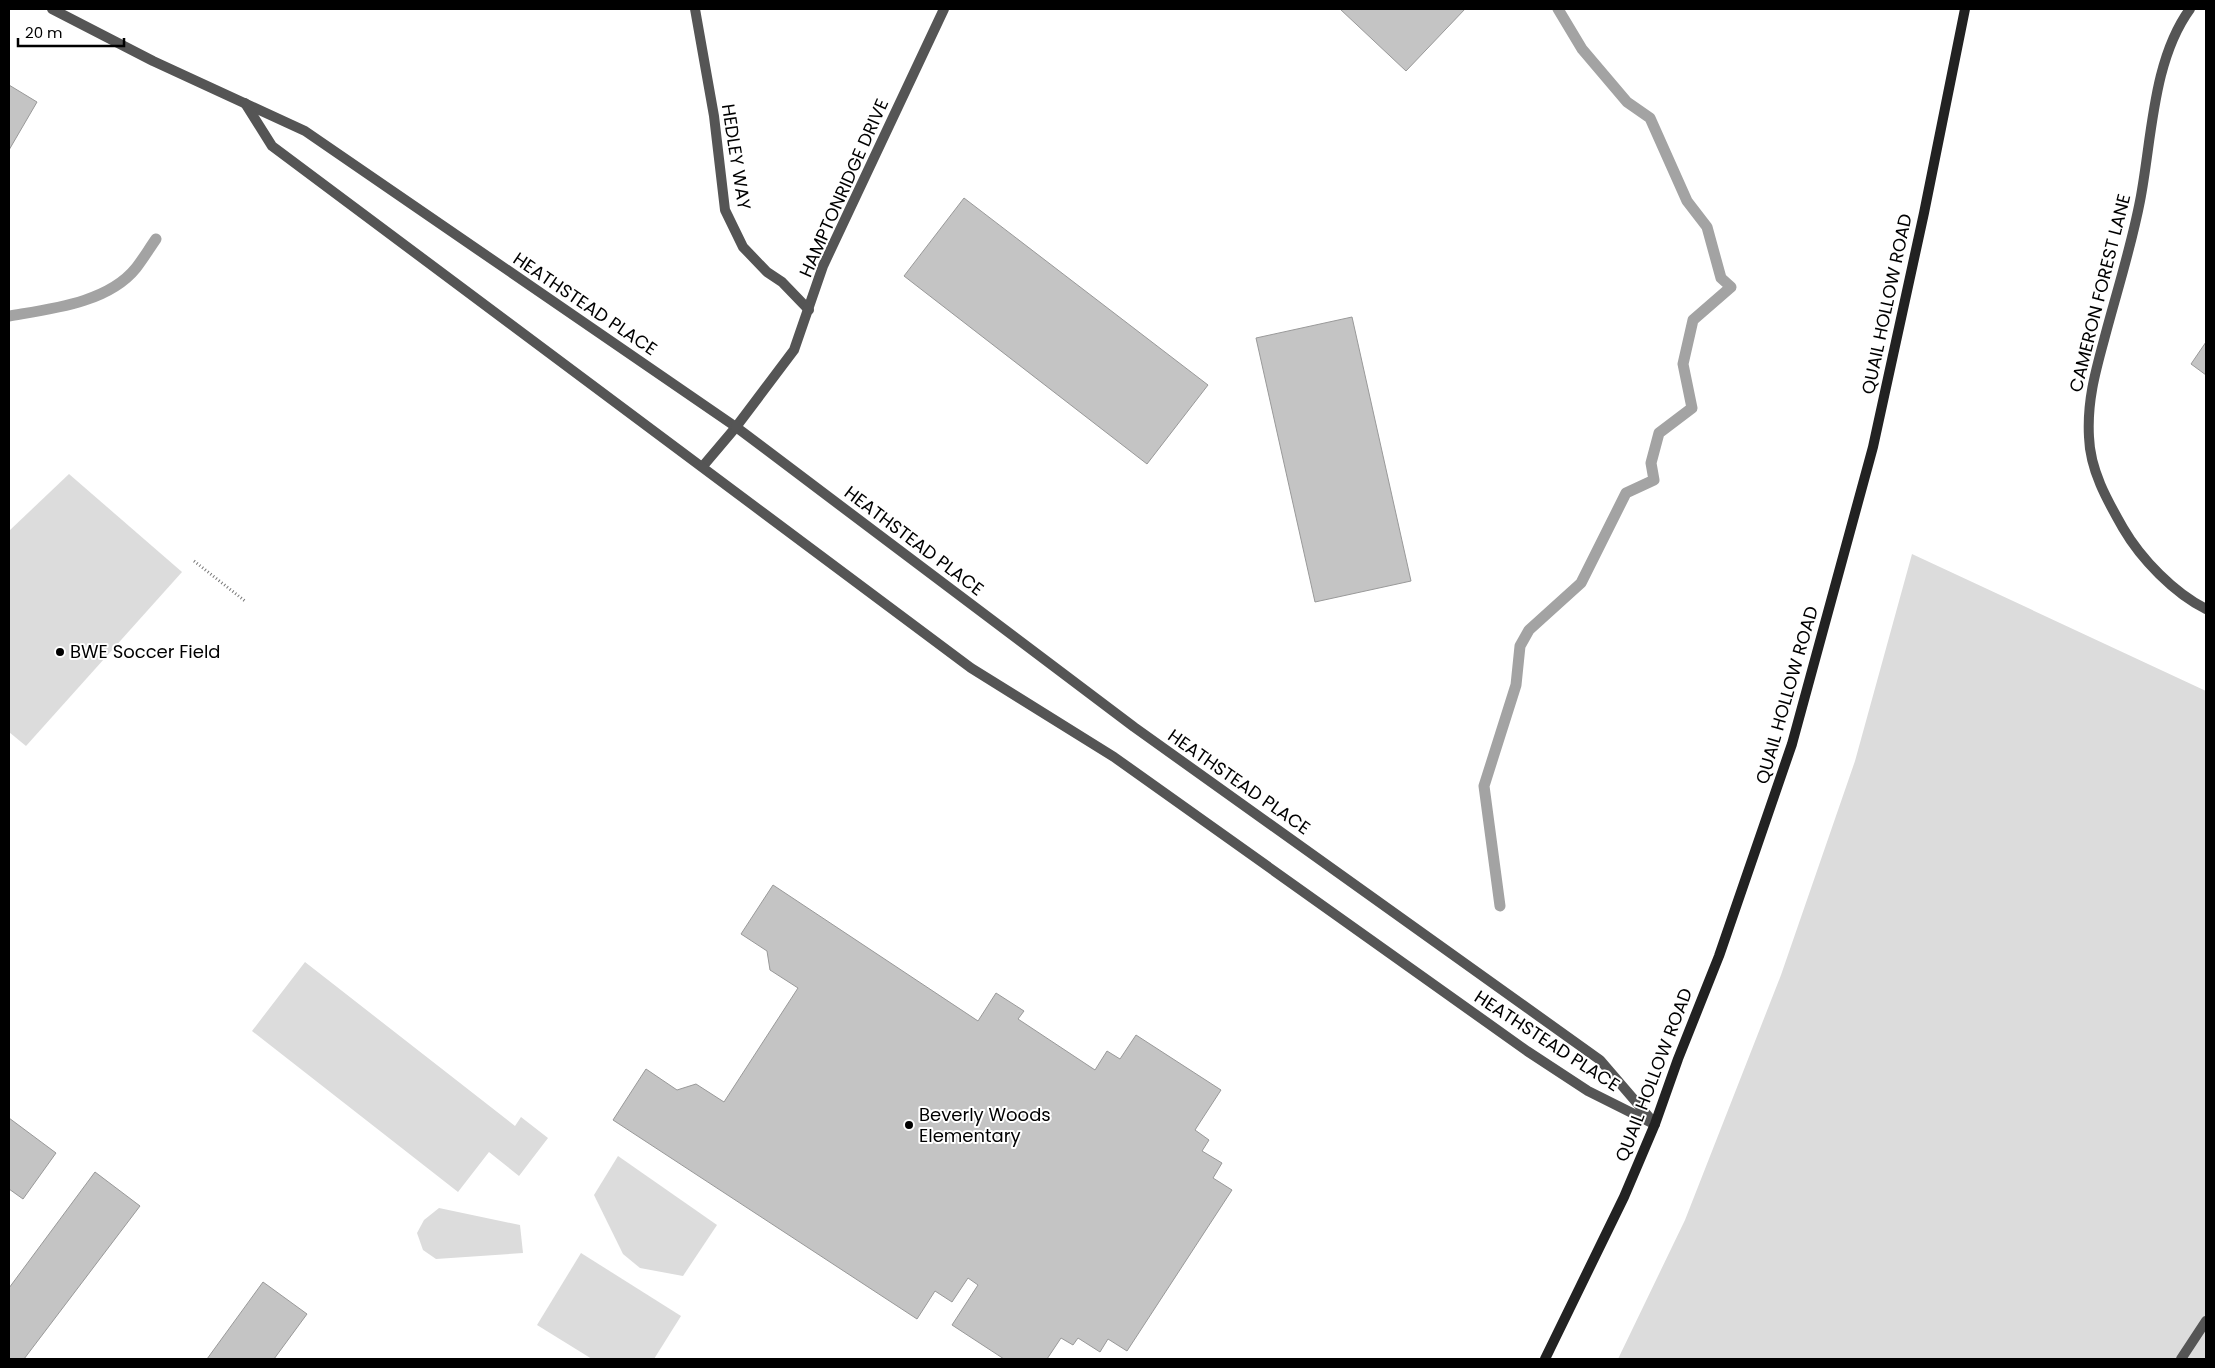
<svg xmlns="http://www.w3.org/2000/svg" width="2215" height="1368" font-family="Poppins,sans-serif">
<style>
.green{fill:#dcdcdc}
.lines{fill:none;stroke-linecap:round;stroke-linejoin:round}
.stream{stroke:#a3a3a3;stroke-width:11}
.building{fill:#c4c4c4;stroke:#999}
.path{stroke:#777;stroke-width:3;stroke-dasharray:1 2.5;stroke-linecap:butt}
.lane{stroke:#555;stroke-width:10}
.street{stroke:#555;stroke-width:10}
.secondary{stroke:#222;stroke-width:10}
.poi-dot{fill:#000;stroke:#fff;stroke-width:2}
.labels{text-anchor:middle;stroke-width:4;stroke-linejoin:round;paint-order:stroke}
.street-label{font-size:18px;fill:#000;stroke:#fff}
.poi-label{font-size:18px;fill:#000;stroke:#fff;text-anchor:start}
</style>
<rect width="100%" height="100%" fill="#fff"/>
<g class="green">
<path d="M69 474 182 572 26 746 9 732V531Z"/>
<path d="M1912 554 2206 691V1359H1618L1685 1220 1781 975 1855 761Z"/>
<path d="M305 962 515 1126 521 1117 548 1138 519 1176 489 1152 458 1192 252 1031Z"/>
<path d="M618 1156 717 1225 683 1276 640 1268 623 1254 594 1195Z"/>
<path d="M439 1208 520 1225 523 1253 436 1259 423 1250 417 1233 424 1220Z"/>
<path d="M581 1253 681 1316 654 1359H592L537 1325Z"/>
</g>
<g class="lines">
<g class="stream">
<path d="M9 316C50 309 108 303 136 268 143 259 149 249 156 239"/>
<path d="M1500 906 1484 786 1516 685 1520 646 1529 630 1581 583 1626 493 1654 480 1651 463 1659 433 1692 408 1683 364 1693 320 1731 287 1721 278 1707 227 1687 201 1650 118 1627 102 1582 49 1558 9"/>
</g>
</g>
<g class="building">
<path d="M1340 9H1465L1406 71Z"/>
<path d="M9 85 37 102 9 150Z"/>
<path d="M964 198 1208 385 1147 464 904 276Z"/>
<path d="M1352 317 1411 581 1315 602 1256 338Z"/>
<path d="M2206 342V375L2191 364Z"/>
<path d="M773 885 978 1021 996 993 1024 1011 1018 1019 1095 1070 1107 1051 1120 1059 1136 1035 1221 1090 1195 1130 1209 1140 1202 1151 1222 1163 1213 1178 1232 1190 1127 1351 1108 1339 1100 1352 1078 1338 1073 1345 1061 1338 1047 1359H1004L952 1325 978 1285 968 1278 952 1302 935 1291 917 1319 613 1120 646 1069 677 1090 696 1084 724 1102 798 988 770 970 767 951 741 934Z"/>
<path d="M9 1118 56 1153 23 1199 9 1189Z"/>
<path d="M95 1172 140 1206 24 1359H9V1288Z"/>
<path d="M263 1282 307 1314 274 1359H207Z"/>
</g>
<g class="lines">
<path class="path" d="M194 561 245 601"/>
<g class="lane">
<path d="M703 466 736 427"/>
<path d="M2181 1359 2206 1321"/>
</g>
<g class="street">
<path d="M52 9 153 61 305 131 736 427 1134 727 1600 1060 1655 1124"/>
<path d="M695 9 714 116 725 210 743 247 767 272 782 282 809 310"/>
<path d="M2190 9C2152 61 2152 140 2140 201 2131 248 2116 294 2104 340 2095 373 2087 402 2089 437 2090 470 2107 500 2123 528 2141 559 2174 593 2206 609"/>
<path d="M245 103 272 146 971 668 1114 757 1527 1051 1588 1091 1650 1122"/>
<path d="M736 427 794 350 823 266 944 9"/>
</g>
<path class="secondary" d="M1545 1359 1624 1197 1655 1124 1678 1059 1719 956 1792 744 1873 447 1924 213 1965 9"/>
</g>
<g class="poi-dot">
<circle cx="60" cy="652" r="5"/>
<circle cx="909" cy="1125" r="5"/>
</g>
<g class="labels">
<g class="street-label">
<text transform="translate(736 157) rotate(81)" y="6">HEDLEY WAY</text>
<text transform="translate(844 188) rotate(-66)" y="6">HAMPTONRIDGE DRIVE</text>
<text transform="translate(2100 293) rotate(-76)" y="6">CAMERON FOREST LANE</text>
<text transform="translate(585 304) rotate(34)" y="6">HEATHSTEAD PLACE</text>
<text transform="translate(1887 304) rotate(-78)" y="6">QUAIL HOLLOW ROAD</text>
<text transform="translate(914 541) rotate(37)" y="6">HEATHSTEAD PLACE</text>
<text transform="translate(1787 695) rotate(-74)" y="6">QUAIL HOLLOW ROAD</text>
<text transform="translate(1239 782) rotate(35)" y="6">HEATHSTEAD PLACE</text>
<text transform="translate(1547 1041) rotate(33)" y="6">HEATHSTEAD PLACE</text>
<text transform="translate(1654 1075) rotate(-69)" y="6">QUAIL HOLLOW ROAD</text>
</g>
<g class="poi-label">
<text x="70" y="658">BWE Soccer Field</text>
<text x="919" y="1121">Beverly Woods<tspan x="919" dy="21">Elementary</tspan></text>
</g>
</g>
<rect width="2215" height="1368" fill="none" stroke="#000000" stroke-width="20"/>
<path d="M18 38v8h106v-8" fill="none" stroke="#000000" stroke-width="2.5"/>
<text x="25" y="38" font-size="15" fill="#000000" stroke="#ffffff" stroke-width="4" paint-order="stroke">20 m</text>
</svg>
